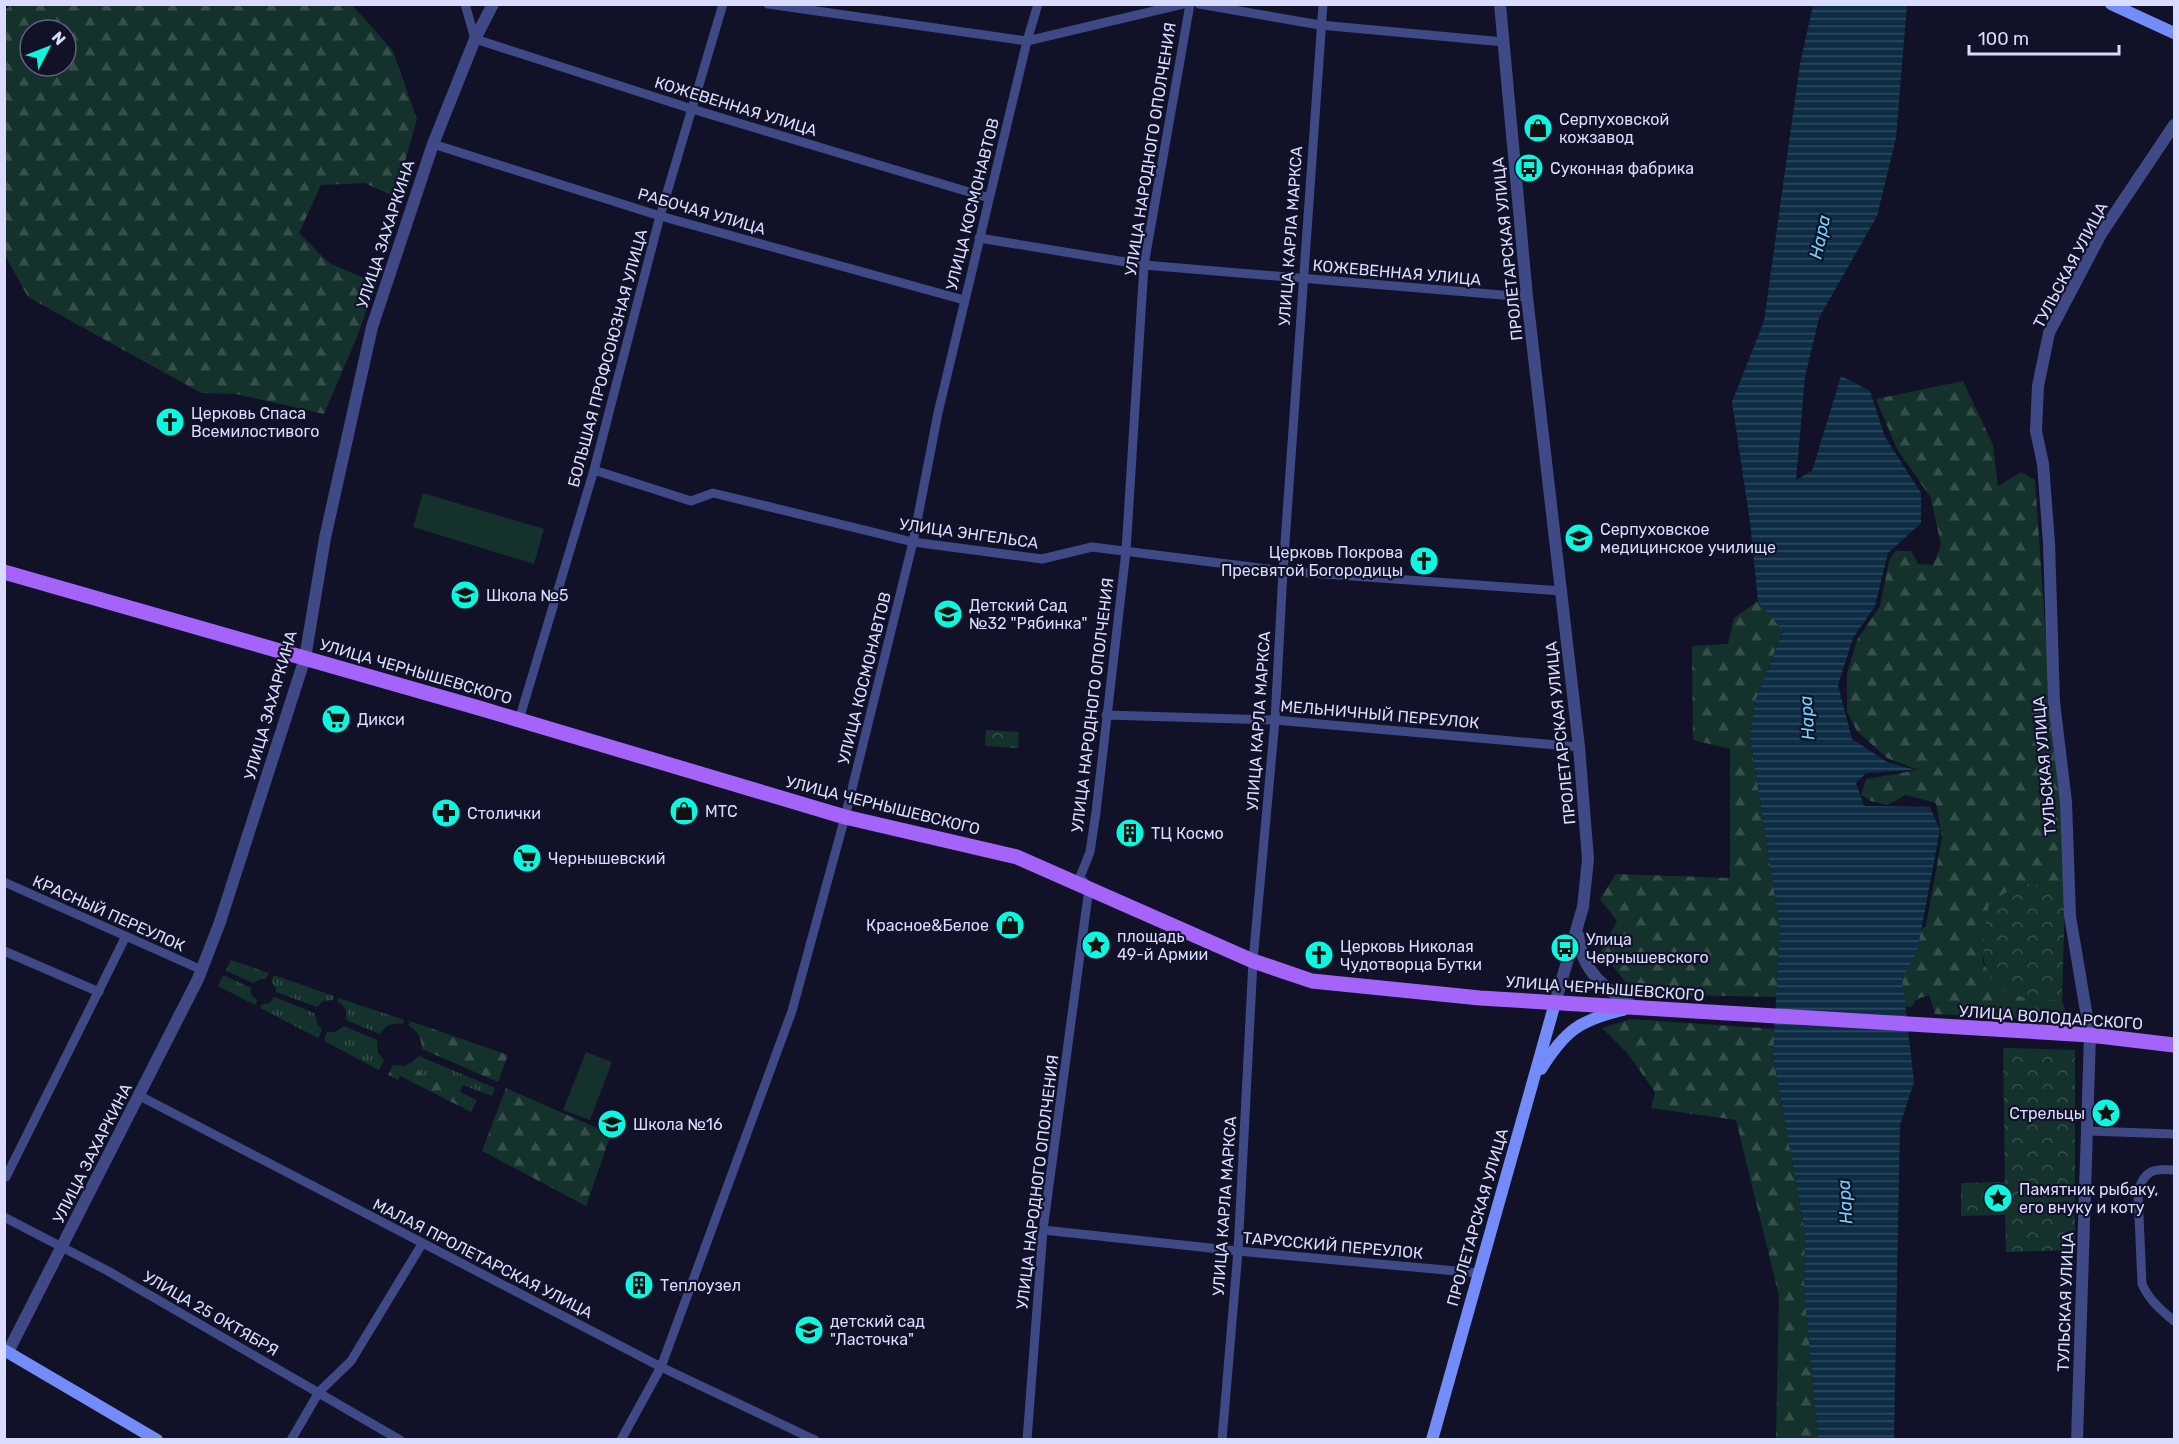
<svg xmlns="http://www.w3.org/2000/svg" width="2179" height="1444" font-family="Rubik,sans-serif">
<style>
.grass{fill:url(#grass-tufts)}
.forest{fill:url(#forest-firs);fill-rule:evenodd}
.park{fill:url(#park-crowns)}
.pitch{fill:#14322b}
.water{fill:url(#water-rules)}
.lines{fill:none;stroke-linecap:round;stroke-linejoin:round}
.minor{stroke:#3e4985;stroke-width:9}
.tertiary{stroke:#3e4985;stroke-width:12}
.secondary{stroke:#748bfa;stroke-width:12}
.primary{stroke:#a464fa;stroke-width:15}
.labels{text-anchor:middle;stroke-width:4.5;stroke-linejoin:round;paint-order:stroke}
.street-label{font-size:16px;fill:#d9dcfe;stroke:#111228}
.poi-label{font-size:16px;fill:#d9dcfe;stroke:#111228;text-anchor:start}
.water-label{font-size:18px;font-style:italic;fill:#6bd4fa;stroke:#111228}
</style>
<defs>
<pattern id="grass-tufts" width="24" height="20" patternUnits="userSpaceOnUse" patternTransform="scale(1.5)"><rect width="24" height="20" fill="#14322b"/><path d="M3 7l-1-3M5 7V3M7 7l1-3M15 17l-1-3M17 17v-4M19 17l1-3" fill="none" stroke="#364f4b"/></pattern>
<pattern id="forest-firs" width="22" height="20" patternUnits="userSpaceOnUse" patternTransform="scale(1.5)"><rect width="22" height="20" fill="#14322b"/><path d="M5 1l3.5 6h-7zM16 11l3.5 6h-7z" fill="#364f4b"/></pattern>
<pattern id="park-crowns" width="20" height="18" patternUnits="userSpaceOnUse" patternTransform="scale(1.5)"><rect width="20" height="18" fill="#14322b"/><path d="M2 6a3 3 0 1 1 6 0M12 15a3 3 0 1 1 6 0" fill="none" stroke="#364f4b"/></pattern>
<pattern id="water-rules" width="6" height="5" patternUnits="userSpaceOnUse" patternTransform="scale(1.5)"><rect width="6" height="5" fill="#0d2d45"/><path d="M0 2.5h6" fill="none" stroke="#304b61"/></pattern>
</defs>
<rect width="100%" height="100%" fill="#111228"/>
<g class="grass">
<path d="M231 960 269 973 266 979H261L253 983 226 971Z"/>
<path d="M223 975 251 988V994L257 1001 255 1005 218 986Z"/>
<path d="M274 975 334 996 333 1000 323 1001 317 1007 276 992V988L271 981Z"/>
<path d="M274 997 314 1013 318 1025 322 1030 318 1038 260 1008 262 1004 270 1003Z"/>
<path d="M339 998 404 1020 403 1024C393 1022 385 1025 380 1034L346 1020C348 1012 345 1005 337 1002Z"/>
<path d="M344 1026 377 1040 378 1053 384 1060 379 1070 324 1041 327 1032H335Z"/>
<path d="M419 1056 495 1088 492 1096 463 1085 460 1092 423 1075 412 1062Z"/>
</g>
<g class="forest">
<path d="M12 4 352 5 393 51 417 119 395 197 365 183 321 185 299 233 329 263 376 283 357 337 324 414 236 394 201 393 28 297 5 255 4 11ZM30 30H66V66H30Z"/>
<path d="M1963 381 1993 445 1998 486 2021 472 2035 480 2054 754 2064 816 2065 896 1990 903 1984 937 1983 964 2015 995 2062 1001 2069 1021 1935 1014 1929 995 1917 999 1911 1007 1883 1005 1902 945 1926 926 1942 837 1936 803 1906 795 1887 805 1871 801 1861 795 1866 779 1918 770 1887 758 1857 731 1847 712V674L1857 640 1880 606 1889 561 1895 551H1911L1918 564 1933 565 1941 545 1931 498 1897 449 1876 399Z"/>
<path d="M1758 601 1783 630 1755 702 1750 737 1780 928 1777 997 1635 994 1601 951 1617 921 1600 899 1616 874 1730 878V749L1693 740 1692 646 1728 644 1734 618Z"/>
<path d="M1631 1019 1775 1029 1773 1055 1805 1232 1804 1288 1818 1439H1776L1779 1296 1736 1120 1651 1108 1655 1092 1628 1054 1602 1028Z"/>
<path d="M410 1021 508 1055 498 1082 422 1049C421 1037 419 1032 409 1026Z"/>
<path d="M412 1062 423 1075 477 1100 471 1112 400 1076 398 1080 388 1075 393 1065 405 1066Z"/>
<path d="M506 1088 611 1134 586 1206 482 1151Z"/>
</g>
<g class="park">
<path d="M986 730 1019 732 1018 748 985 746Z"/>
<path d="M2021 883 2045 886 2065 896 2062 1001C2047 999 2029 1000 2015 995 1971 980 1984 938 1989 903Z"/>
<path d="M2003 1048 2075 1050V1250L2006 1252 2005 1215 1961 1216V1183L2005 1182Z"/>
</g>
<g class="pitch">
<path d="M423 493 544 529 534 564 413 527Z"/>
<path d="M586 1052 612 1062 590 1120 563 1110Z"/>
</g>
<path class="water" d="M1813 5H1907L1896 138 1877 216 1819 318 1805 377 1796 480 1812 471 1841 376 1870 391 1885 437 1921 493V523L1888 553 1875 606 1853 638 1838 685 1852 739 1887 762 1915 770 1866 773 1856 783 1864 806 1930 807 1940 830 1917 952 1902 978 1914 1082 1900 1125 1894 1439H1818L1804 1288 1805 1232 1773 1055 1780 928 1750 737 1755 702 1783 631 1758 601 1750 522 1732 402 1764 321 1800 64Z"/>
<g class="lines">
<g class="minor">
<path d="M465 4 475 39 692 109 989 198"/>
<path d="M768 4 1027 41 1183 4"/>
<path d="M1199 4 1320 25 1504 42"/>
<path d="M433 144 660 216 964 300"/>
<path d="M979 238 1144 265 1527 297"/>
<path d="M594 470 691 501 713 493 913 542 1042 559 1092 547 1283 571 1562 591"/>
<path d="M1106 715 1275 720 1579 747"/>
<path d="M519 720 594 470 660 216 723 4"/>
<path d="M4 882 202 970"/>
<path d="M4 951 99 992"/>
<path d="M140 1096 661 1367 815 1440"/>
<path d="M2088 1131 2174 1134"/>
<path d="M2174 1170C2153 1168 2143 1171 2138 1193L2142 1284C2149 1300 2161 1310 2174 1321"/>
<path d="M6 1177 126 936"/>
<path d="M4 1217 108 1271 400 1440"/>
<path d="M1043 1230 1238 1251 1478 1273"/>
<path d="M291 1440 319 1392 351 1361 422 1244"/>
<path d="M621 1440 661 1367 792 1011 845 817 913 542 938 413 1027 41 1038 4"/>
<path d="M1027 1440 1043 1230 1089 888 1080 877 1090 852 1096 812 1126 551 1144 265 1190 4"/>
<path d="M1222 1440 1238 1251 1253 961 1275 720 1283 571 1323 4"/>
</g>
<g class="tertiary">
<path d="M1500 4 1527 297 1579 747 1588 859 1583 907 1555 1003"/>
<path d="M1578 935C1582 971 1604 989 1635 1007"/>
<path d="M8 1352 198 979 220 922 305 658 325 538 372 327 433 144 475 39 493 4"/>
<path d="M2077 1440 2090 1035 2070 916 2066 802 2054 702 2049 543 2043 464 2036 431 2038 386 2049 333 2101 234 2174 125"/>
</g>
<g class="secondary">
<path d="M2111 4 2174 33"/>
<path d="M1541 1069C1565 1031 1579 1020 1623 1010"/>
<path d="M4 1350 157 1440"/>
<path d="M1432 1440 1555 1003"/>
</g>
<path class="primary" d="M4 572 479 708 845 817 1017 857 1253 961 1312 981 1480 998 2090 1035 2174 1045"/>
</g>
<defs>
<g id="shop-disc" transform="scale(1.5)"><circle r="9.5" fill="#0cf7df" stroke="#111228"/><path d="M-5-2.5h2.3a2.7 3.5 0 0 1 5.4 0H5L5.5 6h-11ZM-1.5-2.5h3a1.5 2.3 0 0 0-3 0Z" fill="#111"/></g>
<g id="bus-disc" transform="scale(1.5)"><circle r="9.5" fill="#0cf7df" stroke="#111228"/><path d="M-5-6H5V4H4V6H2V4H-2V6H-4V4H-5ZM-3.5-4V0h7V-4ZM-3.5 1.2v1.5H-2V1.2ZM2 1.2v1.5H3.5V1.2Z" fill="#111"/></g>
<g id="church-disc" transform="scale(1.5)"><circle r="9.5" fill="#0cf7df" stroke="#111228"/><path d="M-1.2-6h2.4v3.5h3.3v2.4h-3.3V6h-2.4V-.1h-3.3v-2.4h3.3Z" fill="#111"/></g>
<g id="university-disc" transform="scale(1.5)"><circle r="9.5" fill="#0cf7df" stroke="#111228"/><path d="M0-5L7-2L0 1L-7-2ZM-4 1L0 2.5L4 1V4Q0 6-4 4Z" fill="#111"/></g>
<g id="school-disc" transform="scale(1.5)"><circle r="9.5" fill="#0cf7df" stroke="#111228"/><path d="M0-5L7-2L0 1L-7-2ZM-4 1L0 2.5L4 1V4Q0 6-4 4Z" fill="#111"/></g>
<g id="supermarket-disc" transform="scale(1.5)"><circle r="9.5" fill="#0cf7df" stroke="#111228"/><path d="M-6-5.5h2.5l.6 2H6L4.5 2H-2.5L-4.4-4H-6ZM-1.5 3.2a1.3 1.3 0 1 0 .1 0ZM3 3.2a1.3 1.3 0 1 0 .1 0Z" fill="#111"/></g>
<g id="pharmacy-disc" transform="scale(1.5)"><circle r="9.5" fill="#0cf7df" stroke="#111228"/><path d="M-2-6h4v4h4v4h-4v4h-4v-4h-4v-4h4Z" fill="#111"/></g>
<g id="building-disc" transform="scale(1.5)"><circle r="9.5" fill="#0cf7df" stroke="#111228"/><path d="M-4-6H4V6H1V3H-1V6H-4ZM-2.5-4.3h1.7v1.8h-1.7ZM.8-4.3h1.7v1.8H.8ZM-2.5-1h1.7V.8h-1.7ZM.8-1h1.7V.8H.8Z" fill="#111"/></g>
<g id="sight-disc" transform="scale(1.5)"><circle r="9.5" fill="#0cf7df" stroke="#111228"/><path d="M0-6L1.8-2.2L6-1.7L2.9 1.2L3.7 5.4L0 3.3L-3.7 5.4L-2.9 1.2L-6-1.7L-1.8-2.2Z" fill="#111"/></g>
</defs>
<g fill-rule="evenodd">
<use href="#shop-disc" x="1538" y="128"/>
<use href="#bus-disc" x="1529" y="168"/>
<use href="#church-disc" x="170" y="422"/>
<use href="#university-disc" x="1579" y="538"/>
<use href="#church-disc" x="1424" y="561"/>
<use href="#school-disc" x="465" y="595"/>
<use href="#school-disc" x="948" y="614"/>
<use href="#supermarket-disc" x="336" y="719"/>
<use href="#shop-disc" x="684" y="811"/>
<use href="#pharmacy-disc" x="446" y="813"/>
<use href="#building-disc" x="1130" y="833"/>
<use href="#supermarket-disc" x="527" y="858"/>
<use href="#shop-disc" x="1010" y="925"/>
<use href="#sight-disc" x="1096" y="945"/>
<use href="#bus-disc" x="1565" y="948"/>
<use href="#church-disc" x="1319" y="955"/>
<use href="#sight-disc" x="2106" y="1113"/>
<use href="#school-disc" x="612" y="1124"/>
<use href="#sight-disc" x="1998" y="1198"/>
<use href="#building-disc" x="639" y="1285"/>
<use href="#school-disc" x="809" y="1330"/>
</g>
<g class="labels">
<g class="street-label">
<text transform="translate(736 106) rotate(17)" y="6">КОЖЕВЕННАЯ УЛИЦА</text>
<text transform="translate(1150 149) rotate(-81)" y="6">УЛИЦА НАРОДНОГО ОПОЛЧЕНИЯ</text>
<text transform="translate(972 204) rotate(-76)" y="6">УЛИЦА КОСМОНАВТОВ</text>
<text transform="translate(702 211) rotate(16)" y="6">РАБОЧАЯ УЛИЦА</text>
<text transform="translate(385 234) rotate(-72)" y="6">УЛИЦА ЗАХАРКИНА</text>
<text transform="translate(1290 236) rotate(-86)" y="6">УЛИЦА КАРЛА МАРКСА</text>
<text transform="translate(1507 249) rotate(-96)" y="6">ПРОЛЕТАРСКАЯ УЛИЦА</text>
<text transform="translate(2070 265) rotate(-62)" y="6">ТУЛЬСКАЯ УЛИЦА</text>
<text transform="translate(1397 272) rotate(5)" y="6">КОЖЕВЕННАЯ УЛИЦА</text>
<text transform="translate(607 358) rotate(-75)" y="6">БОЛЬШАЯ ПРОФСОЮЗНАЯ УЛИЦА</text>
<text transform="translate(969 533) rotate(8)" y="6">УЛИЦА ЭНГЕЛЬСА</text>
<text transform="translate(416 671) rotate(16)" y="6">УЛИЦА ЧЕРНЫШЕВСКОГО</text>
<text transform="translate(864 678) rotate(-76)" y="6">УЛИЦА КОСМОНАВТОВ</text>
<text transform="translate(270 705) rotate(-74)" y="6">УЛИЦА ЗАХАРКИНА</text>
<text transform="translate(1092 705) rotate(-83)" y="6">УЛИЦА НАРОДНОГО ОПОЛЧЕНИЯ</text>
<text transform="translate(1380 714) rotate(5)" y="6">МЕЛЬНИЧНЫЙ ПЕРЕУЛОК</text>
<text transform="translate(1258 721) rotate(-86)" y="6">УЛИЦА КАРЛА МАРКСА</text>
<text transform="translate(1560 733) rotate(-96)" y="6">ПРОЛЕТАРСКАЯ УЛИЦА</text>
<text transform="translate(2044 766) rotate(-95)" y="6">ТУЛЬСКАЯ УЛИЦА</text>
<text transform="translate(883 805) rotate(14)" y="6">УЛИЦА ЧЕРНЫШЕВСКОГО</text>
<text transform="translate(109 913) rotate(24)" y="6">КРАСНЫЙ ПЕРЕУЛОК</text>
<text transform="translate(1605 988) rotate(4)" y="6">УЛИЦА ЧЕРНЫШЕВСКОГО</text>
<text transform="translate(2051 1017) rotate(4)" y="6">УЛИЦА ВОЛОДАРСКОГО</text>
<text transform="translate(92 1153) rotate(-63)" y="6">УЛИЦА ЗАХАРКИНА</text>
<text transform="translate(1037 1182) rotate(-83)" y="6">УЛИЦА НАРОДНОГО ОПОЛЧЕНИЯ</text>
<text transform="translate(1224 1206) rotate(-86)" y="6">УЛИЦА КАРЛА МАРКСА</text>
<text transform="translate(1477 1217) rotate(-74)" y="6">ПРОЛЕТАРСКАЯ УЛИЦА</text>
<text transform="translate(1333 1245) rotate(5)" y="6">ТАРУССКИЙ ПЕРЕУЛОК</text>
<text transform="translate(483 1258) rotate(27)" y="6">МАЛАЯ ПРОЛЕТАРСКАЯ УЛИЦА</text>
<text transform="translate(2065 1302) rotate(-88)" y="6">ТУЛЬСКАЯ УЛИЦА</text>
<text transform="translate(211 1313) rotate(30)" y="6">УЛИЦА 25 ОКТЯБРЯ</text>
</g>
<g class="poi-label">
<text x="1559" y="125">Серпуховской<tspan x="1559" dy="18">кожзавод</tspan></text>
<text x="1550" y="174">Суконная фабрика</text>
<text x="191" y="419">Церковь Спаса<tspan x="191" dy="18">Всемилостивого</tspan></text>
<text x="1600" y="535">Серпуховское<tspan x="1600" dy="18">медицинское училище</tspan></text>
<text x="1403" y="558" text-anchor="end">Церковь Покрова<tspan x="1403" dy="18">Пресвятой Богородицы</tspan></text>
<text x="486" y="601">Школа №5</text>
<text x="969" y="611">Детский Сад<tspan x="969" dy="18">№32 "Рябинка"</tspan></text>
<text x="357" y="725">Дикси</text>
<text x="705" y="817">МТС</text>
<text x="467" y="819">Столички</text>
<text x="1151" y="839">ТЦ Космо</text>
<text x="548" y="864">Чернышевский</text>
<text x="989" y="931" text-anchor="end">Красное&amp;Белое</text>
<text x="1117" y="942">площадь<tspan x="1117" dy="18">49-й Армии</tspan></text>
<text x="1586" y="945">Улица<tspan x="1586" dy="18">Чернышевского</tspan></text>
<text x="1340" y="952">Церковь Николая<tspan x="1340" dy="18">Чудотворца Бутки</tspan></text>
<text x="2085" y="1119" text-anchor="end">Стрельцы</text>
<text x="633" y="1130">Школа №16</text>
<text x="2019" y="1195">Памятник рыбаку,<tspan x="2019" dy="18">его внуку и коту</tspan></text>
<text x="660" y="1291">Теплоузел</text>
<text x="830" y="1327">детский сад<tspan x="830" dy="18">"Ласточка"</tspan></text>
</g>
<g class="water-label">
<text transform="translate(1820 237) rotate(-78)" y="6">Нара</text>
<text transform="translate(1807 718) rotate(-94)" y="6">Нара</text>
<text transform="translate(1845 1202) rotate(-94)" y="6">Нара</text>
</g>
</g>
<rect width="2179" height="1444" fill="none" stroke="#d9dcfe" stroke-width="12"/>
<g transform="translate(48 48) rotate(48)"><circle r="28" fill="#111228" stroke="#61637e" stroke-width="1.5"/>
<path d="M0-4.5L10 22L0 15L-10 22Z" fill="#0cf7df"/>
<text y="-9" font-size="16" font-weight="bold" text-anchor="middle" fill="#d9dcfe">N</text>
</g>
<path d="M1969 45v9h150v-9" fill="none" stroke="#d9dcfe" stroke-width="3"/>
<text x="1978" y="45" font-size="18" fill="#d9dcfe" stroke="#111228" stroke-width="4.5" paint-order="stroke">100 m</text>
</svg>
